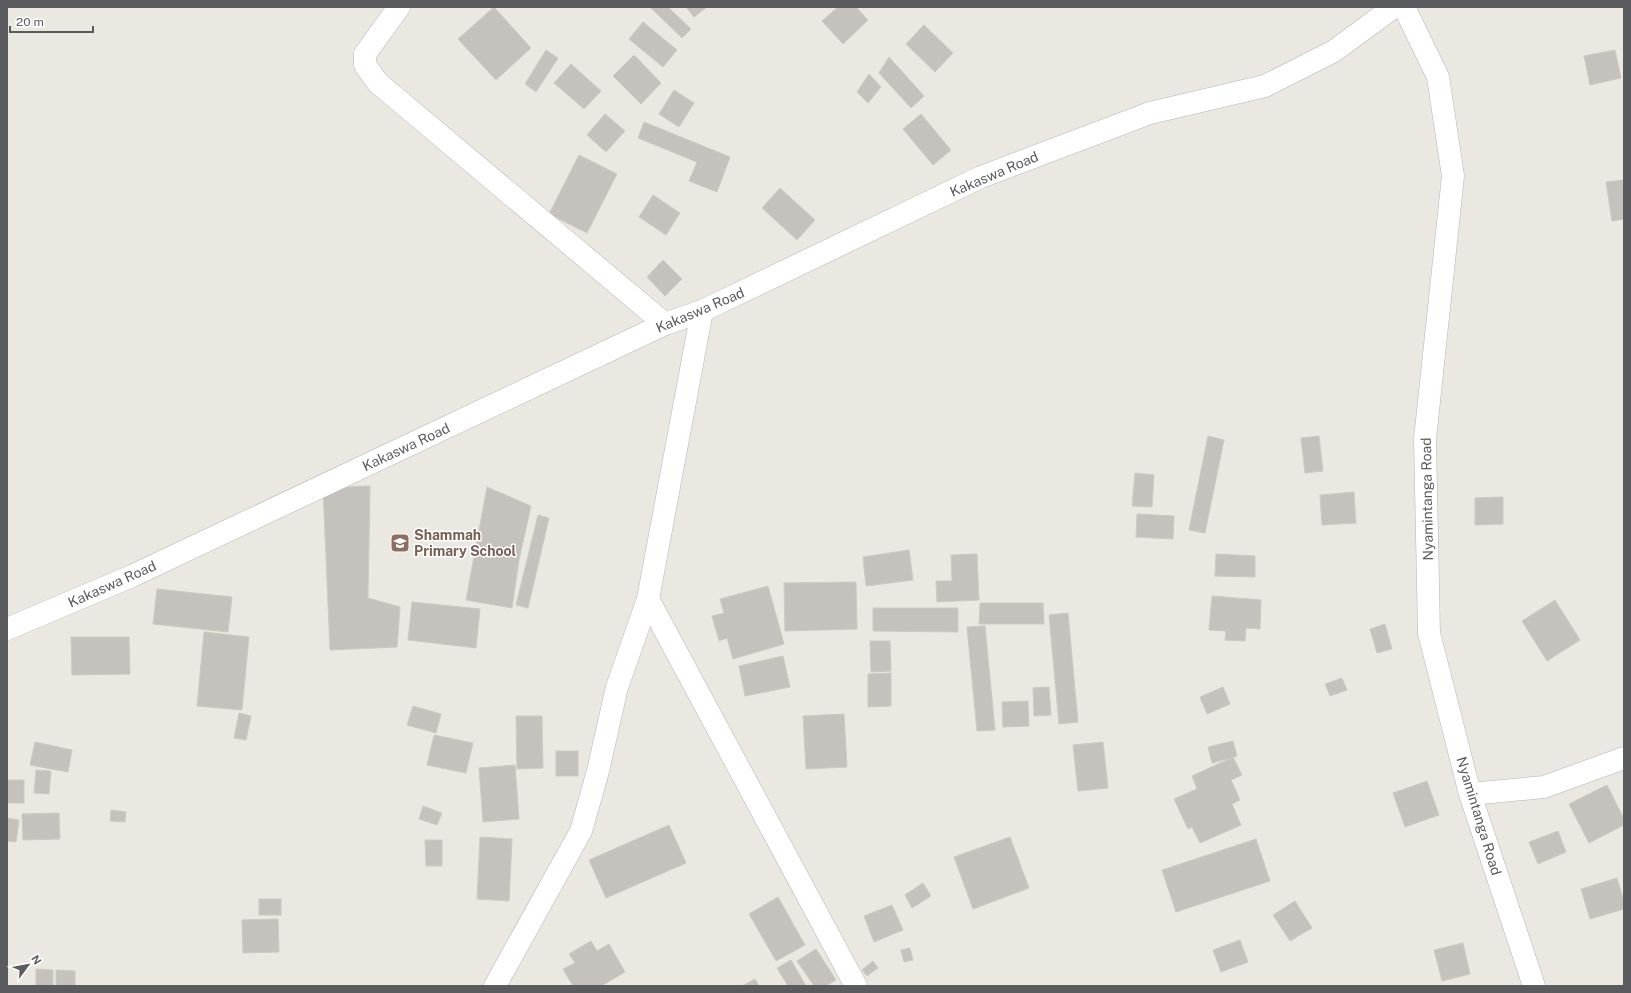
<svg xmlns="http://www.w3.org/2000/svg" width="1631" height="993" font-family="'Public Sans',sans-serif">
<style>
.building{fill:#c5c2bd;stroke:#cecabf}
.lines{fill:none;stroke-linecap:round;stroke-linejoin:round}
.minor-casing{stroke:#b3b5b9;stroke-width:23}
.minor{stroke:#fff;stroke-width:22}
.labels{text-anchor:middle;stroke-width:3;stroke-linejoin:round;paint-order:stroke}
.street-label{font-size:14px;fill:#595b5f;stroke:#fff}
.education-label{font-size:14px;font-weight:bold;fill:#785e54;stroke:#fff;text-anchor:start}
</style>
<rect width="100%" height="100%" fill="#eae8e0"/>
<g class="building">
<path d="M494 7 531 48 496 80 458 39Z"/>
<path d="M650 7H668L691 29 682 38Z"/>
<path d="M686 7H707L694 17Z"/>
<path d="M838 7H856L868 20 843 44 822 21Z"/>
<path d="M643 22 677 50 663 67 629 39Z"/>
<path d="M924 25 953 53 935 72 906 44Z"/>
<path d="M546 50 558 58 536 92 525 84Z"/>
<path d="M1615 50 1621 78 1590 85 1584 56Z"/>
<path d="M634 55 661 83 641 104 613 76Z"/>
<path d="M889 57 924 96 911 108 879 73Z"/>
<path d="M571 64 601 91 584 109 554 83Z"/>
<path d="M869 74 881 87 868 103 857 92Z"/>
<path d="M674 90 694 103 679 127 659 114Z"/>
<path d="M605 114 625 131 606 152 587 135Z"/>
<path d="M921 114 951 150 933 165 903 129Z"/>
<path d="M644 122 730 157 717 192 689 181 697 162 638 138Z"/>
<path d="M579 155 617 174 587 233 549 214Z"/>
<path d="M1624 180V219L1612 221 1606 182Z"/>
<path d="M780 188 815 220 797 240 762 208Z"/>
<path d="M653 195 680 213 666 235 639 217Z"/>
<path d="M663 260 682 279 665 296 647 277Z"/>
<path d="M1208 436 1224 440 1205 533 1189 530Z"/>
<path d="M1319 436 1323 471 1305 473 1301 438Z"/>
<path d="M1135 473 1154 475 1152 507 1132 506Z"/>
<path d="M370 486 368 598 400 607 397 647 330 650 323 488Z"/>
<path d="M487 487 531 506 519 560 512 608 466 600Z"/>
<path d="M1354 492 1356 523 1322 525 1320 495Z"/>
<path d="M1503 497V524L1475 525V498Z"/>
<path d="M1137 514 1174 516 1173 539 1136 537Z"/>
<path d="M538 515 549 518 528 608 516 605Z"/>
<path d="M909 550 913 580 866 586 863 557Z"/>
<path d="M977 554 979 600 937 602 936 581H952L951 555Z"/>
<path d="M1216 554 1255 556V577L1215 576Z"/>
<path d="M856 582 857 629 785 631 784 583Z"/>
<path d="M768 586 784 644 733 659 727 638 719 641 712 616 724 613 720 599Z"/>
<path d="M157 589 232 597 228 632 153 624Z"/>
<path d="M1212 596 1261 600 1260 629 1246 628 1245 641 1225 640 1226 631 1209 630Z"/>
<path d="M1555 600 1580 640 1547 661 1522 621Z"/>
<path d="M412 602 480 609 476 648 408 640Z"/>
<path d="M980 603H1043L1044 624H979Z"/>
<path d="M873 608H958V632L873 631Z"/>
<path d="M1068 613 1078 722 1059 724 1049 615Z"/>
<path d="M1385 624 1392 649 1377 653 1370 629Z"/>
<path d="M985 626 995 730 977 731 967 627Z"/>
<path d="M204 632 249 637 242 710 197 706Z"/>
<path d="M71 637H129L130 674 72 675Z"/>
<path d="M870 641H890L891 671 871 672Z"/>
<path d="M783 656 790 687 745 696 739 666Z"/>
<path d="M891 673V706L868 707V674Z"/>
<path d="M1342 678 1347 690 1330 696 1325 684Z"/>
<path d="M1049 687 1051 715 1034 716 1033 688Z"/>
<path d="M1223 687 1230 704 1207 714 1200 697Z"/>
<path d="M1028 701 1029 726 1003 727 1002 702Z"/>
<path d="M413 706 441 714 436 733 407 725Z"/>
<path d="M239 713 251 716 246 740 234 738Z"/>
<path d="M844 714 847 767 806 769 803 716Z"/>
<path d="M516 716H542L543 768 517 769Z"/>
<path d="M434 735 473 743 466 773 427 765Z"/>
<path d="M1233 741 1237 756 1212 763 1208 747Z"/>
<path d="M35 742 72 750 68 772 30 765Z"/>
<path d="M1103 742 1108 788 1078 791 1073 745Z"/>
<rect x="556" y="751" width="22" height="25"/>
<path d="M1233 757 1242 775 1231 780 1240 800 1232 804 1241 825 1200 843 1192 827 1188 829 1174 799 1197 789 1192 776Z"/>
<path d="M515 765 519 819 483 822 479 768Z"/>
<path d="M36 770 51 771 49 794 34 793Z"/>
<rect x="7" y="780" width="17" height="23"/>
<path d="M1427 781 1439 815 1405 827 1393 793Z"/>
<path d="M1607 785 1624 819V825L1589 843 1569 804Z"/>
<path d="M423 806 442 813 437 825 419 819Z"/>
<path d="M111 810 126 812 125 822 110 821Z"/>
<path d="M59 813 60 839 23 840 22 814Z"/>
<path d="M7 818 19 820 16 842 7 841Z"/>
<path d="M669 825 686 863 606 898 589 860Z"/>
<path d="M1558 831 1566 852 1538 864 1529 842Z"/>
<path d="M480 837 512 839 509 901 477 899Z"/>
<path d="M1010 837 1029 888 973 909 954 857Z"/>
<path d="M1256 839 1270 881 1176 912 1162 870Z"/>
<path d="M425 840H442V866H426Z"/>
<path d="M1617 878 1624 902V909L1590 919 1581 889Z"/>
<path d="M923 883 931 896 912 908 905 895Z"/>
<path d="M778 897 805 945 776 961 749 914Z"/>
<rect x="259" y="899" width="22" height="16"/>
<path d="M1295 901 1312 928 1290 941 1273 915Z"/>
<path d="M892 905 903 930 874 942 864 916Z"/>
<path d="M278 919 279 952 243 953 242 920Z"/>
<path d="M1240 940 1248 962 1221 972 1213 950Z"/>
<path d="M591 941 597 951 609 944 625 972 601 986H573L563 969 575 963 569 954Z"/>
<path d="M1463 943 1470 974 1442 981 1434 950Z"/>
<path d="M910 948 913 960 904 962 901 950Z"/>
<path d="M816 949 836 980 826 986H814L797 961Z"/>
<path d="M791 960 806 986H788L777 968Z"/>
<path d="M873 961 878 968 867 976 862 970Z"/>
<path d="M36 969 53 970V986H36Z"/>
<path d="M56 970 75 971V986H56Z"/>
<path d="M755 979 759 986H742Z"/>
</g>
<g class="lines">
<g class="minor-casing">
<g id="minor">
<path d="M399 7 365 54V65L378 83 665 324"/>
<path d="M1404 7 1438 77 1453 176 1425 439 1429 633 1470 794 1534 986"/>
<path d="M648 599 856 986"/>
<path d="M7 629 132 576 665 324 702 311 981 177 1150 113 1265 86 1334 51 1394 7"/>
<path d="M1470 794 1544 787 1624 758"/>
<path d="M495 986 581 831 598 771 617 687 648 599 702 311"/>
</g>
</g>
<use href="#minor" class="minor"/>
</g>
<defs>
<g id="school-square" transform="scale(1)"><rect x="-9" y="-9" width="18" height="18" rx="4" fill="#8d6e63" stroke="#fff"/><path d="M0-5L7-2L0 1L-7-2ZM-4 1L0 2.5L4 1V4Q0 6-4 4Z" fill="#fff"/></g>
</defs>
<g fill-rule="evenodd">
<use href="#school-square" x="400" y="543"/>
</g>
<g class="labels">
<g class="street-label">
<text transform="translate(994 174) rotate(-23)" y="5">Kakaswa Road</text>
<text transform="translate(700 310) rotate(-23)" y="5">Kakaswa Road</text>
<text transform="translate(406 447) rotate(-25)" y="5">Kakaswa Road</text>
<text transform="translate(1427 499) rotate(-91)" y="5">Nyamintanga Road</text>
<text transform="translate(112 584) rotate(-24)" y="5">Kakaswa Road</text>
<text transform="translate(1479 816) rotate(73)" y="5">Nyamintanga Road</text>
</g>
<g class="education-label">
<text x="414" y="540">Shammah<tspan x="414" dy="16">Primary School</tspan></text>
</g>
</g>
<rect width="1631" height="993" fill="none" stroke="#595b5f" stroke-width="16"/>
<g transform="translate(28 965) rotate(58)" stroke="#ffffff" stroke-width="3" paint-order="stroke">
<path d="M0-3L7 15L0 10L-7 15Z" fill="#595b5f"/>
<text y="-6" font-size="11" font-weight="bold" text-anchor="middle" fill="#595b5f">N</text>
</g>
<path d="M10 26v6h83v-6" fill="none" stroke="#595b5f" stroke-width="2"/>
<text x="16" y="26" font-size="12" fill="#595b5f" stroke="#ffffff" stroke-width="3" paint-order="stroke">20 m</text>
</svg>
